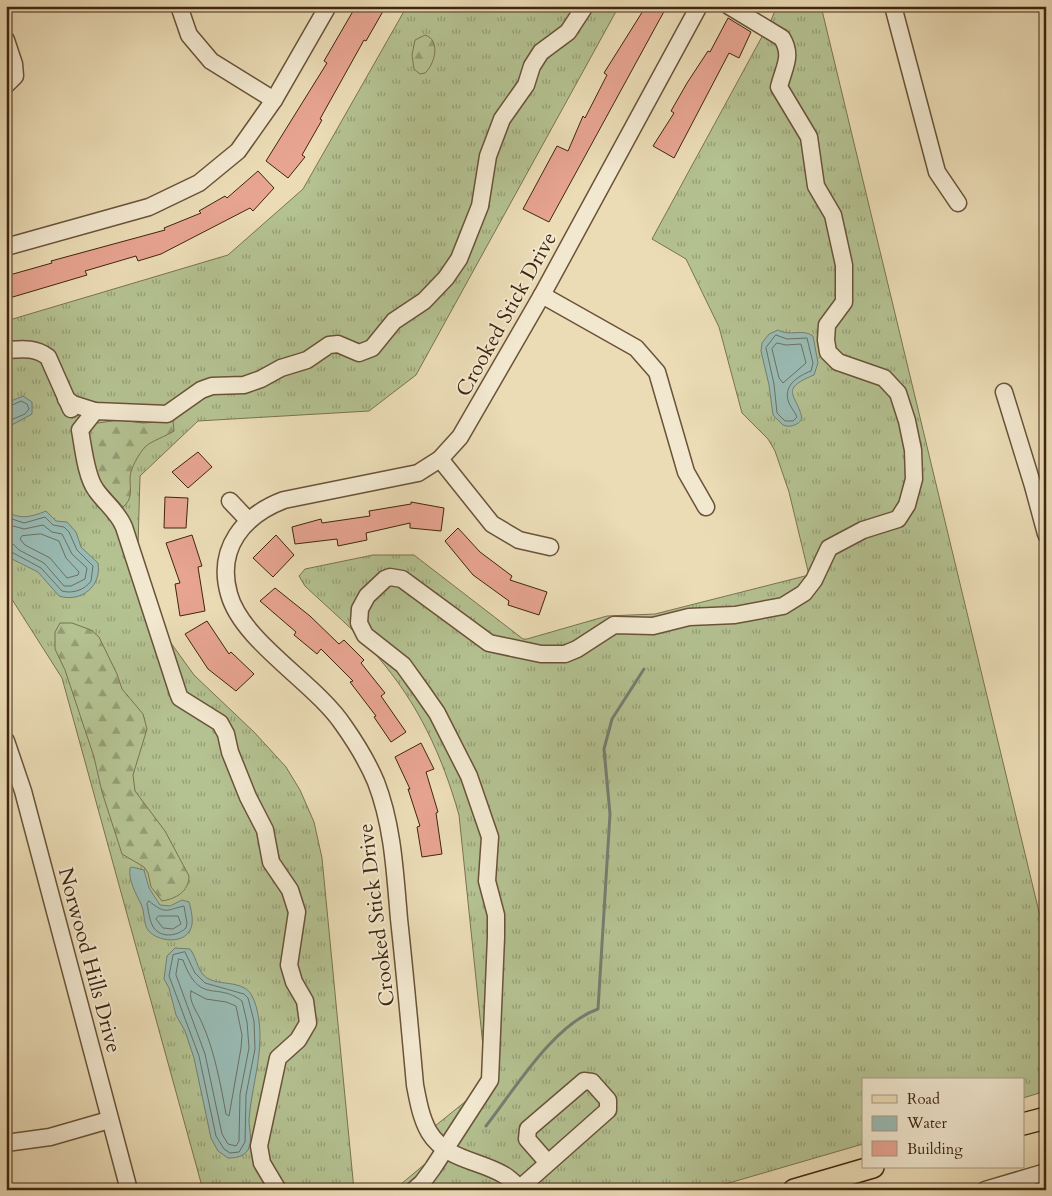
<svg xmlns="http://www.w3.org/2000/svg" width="1052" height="1196" font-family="Cardo,serif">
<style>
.grass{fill:url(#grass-tufts);stroke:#7a7350}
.forest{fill:url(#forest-firs);stroke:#7a7350}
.water{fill:#99bab3;stroke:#757e71}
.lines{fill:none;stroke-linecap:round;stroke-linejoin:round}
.shore{stroke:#6c7061;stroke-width:1}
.stream{stroke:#757e71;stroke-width:3}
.building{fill:#e7a491;stroke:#3f250f}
.minor-casing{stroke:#6a5339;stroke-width:19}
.major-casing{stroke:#3f250f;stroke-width:24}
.minor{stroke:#f2e8d0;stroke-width:16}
.major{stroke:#ebdcb6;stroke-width:21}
.labels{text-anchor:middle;stroke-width:4;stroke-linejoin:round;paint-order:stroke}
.street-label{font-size:21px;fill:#3f250f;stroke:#f2e8d0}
</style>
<defs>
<pattern id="grass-tufts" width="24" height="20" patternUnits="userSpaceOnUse" patternTransform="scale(1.25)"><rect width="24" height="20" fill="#b4c191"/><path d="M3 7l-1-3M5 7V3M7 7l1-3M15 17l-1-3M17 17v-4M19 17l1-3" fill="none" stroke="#949d75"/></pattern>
<pattern id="forest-firs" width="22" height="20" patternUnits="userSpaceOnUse" patternTransform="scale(1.25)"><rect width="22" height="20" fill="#b4c191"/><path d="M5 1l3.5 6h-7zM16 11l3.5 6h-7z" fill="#949d75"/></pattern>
</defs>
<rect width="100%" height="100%" fill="#ebdcb6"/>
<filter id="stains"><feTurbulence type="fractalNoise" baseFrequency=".004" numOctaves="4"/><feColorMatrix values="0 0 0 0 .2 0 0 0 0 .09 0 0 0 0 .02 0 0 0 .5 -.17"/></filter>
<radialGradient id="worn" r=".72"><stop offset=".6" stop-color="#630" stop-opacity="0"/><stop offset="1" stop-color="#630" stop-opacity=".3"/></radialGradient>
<g class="grass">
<path d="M407 6H619L416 375 369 411 198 421 140 476 138 547 163 632 194 675 255 733 286 767 300 790 314 822 322 858 354 1190H203L62 678 6 590V321L228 255 303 189Z"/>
<path d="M717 6H734L769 25 777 6H821L1046 941V1091L1023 1098V1080H863V1144L705 1190H394L432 1158 446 1142 435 1126 466 1101 486 1075 459 815C442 755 418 703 377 656 356 631 329 609 305 586L299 576 305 569 373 555H414L523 639H527L607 616 655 614 809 575 789 492 775 451 768 439 742 413 719 327 686 259 652 239 764 33Z"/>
</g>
<g class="forest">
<path d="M425 35C441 40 435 64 425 73L420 74 414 69 412 55 415 40Z"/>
<path d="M119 420 143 423 173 421 174 431C166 436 152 441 146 446 139 453 130 469 130 478 130 490 133 499 123 507 116 498 106 490 100 480 93 469 84 435 91 424Z"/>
<path d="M60 623H72L91 630 99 637 117 674 122 689 143 714 147 729 133 775 135 791 165 831 189 876C189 892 175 899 162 901L151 887 148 873 144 867 122 854 102 792 94 757 65 670 55 649V632Z"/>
</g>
<g class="water">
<path d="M778 330C790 337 802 328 813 336L818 363 814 375C777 390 798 395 802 419 798 425 790 428 783 425L773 415 769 385 761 351 762 343 769 334Z"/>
<path d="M23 396 32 402V414L8 427 6 436V403Z"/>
<path d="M6 511C20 520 31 517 46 511L56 521 67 522 76 532 81 547 98 563C102 586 81 603 59 596L38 572 10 558 6 548Z"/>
<path d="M132 867 144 870 149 888 160 905 170 906 182 900 189 902C191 909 194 921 191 928 185 945 157 942 148 930 143 923 145 912 141 904 136 894 128 880 130 868Z"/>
<path d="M175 948 190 949C198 959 197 975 211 980 223 985 245 981 252 996 258 1007 260 1024 260 1037 260 1064 251 1092 249 1120 249 1130 253 1140 248 1150 243 1157 236 1158 228 1158L218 1151 211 1138 194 1058 185 1031 176 1015 169 988 164 979 167 956Z"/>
</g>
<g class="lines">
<g class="shore">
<path d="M776 335 787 339 807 338 813 363 811 371C798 376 782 386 789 403 791 408 795 412 797 417L793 421H785L777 413 774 384 766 348Z"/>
<path d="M777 343 786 345 801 344 806 363 783 383 779 378 772 349Z"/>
<path d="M6 408 21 401 27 404 29 409 25 414 6 422"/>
<path d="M6 517 24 523 45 517 53 525 64 527 69 532 77 550 93 566 91 581C85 590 72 594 62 591L41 568 6 549"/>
<path d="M6 524 24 529 43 525 52 532 62 534 72 554 87 568 85 579 71 586H64L44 563 19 550 13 544 6 543"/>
<path d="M41 534 59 541 66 558 79 572 78 575 67 578 50 558 25 545 20 539 22 536Z"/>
<path d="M149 901C166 915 166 910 184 906L187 923 186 928C180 933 175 935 167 935 150 933 150 918 147 904Z"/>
<path d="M159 916H178L181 924 173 929 163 928 156 919Z"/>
<path d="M185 952 195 973 205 983 244 994 248 998 254 1021 255 1049 246 1095 245 1142 239 1152 230 1153 224 1149 216 1136 199 1056 169 976 173 955Z"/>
<path d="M179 959 183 960C200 1006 216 981 242 1001L247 1022 249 1048 240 1094 239 1141 236 1146 228 1144 222 1134 205 1054 176 975Z"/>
<path d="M191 991 206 999 226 1002 236 1006 242 1035 241 1048 229 1116 226 1114C221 1086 214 1049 202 1023 198 1013 188 1001 191 991Z"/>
</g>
<path class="stream" d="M486 1126C515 1089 553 1025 598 1009L610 814 604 749 612 719 644 669"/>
</g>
<g class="building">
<path d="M356 6H386L366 41 364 40 320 119 322 120 302 155 305 157 288 178 266 161 327 63 324 61Z"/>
<path d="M646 6H667L549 222 523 209 557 146 568 151 583 116 585 118 607 75 604 73Z"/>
<path d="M728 18 751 32 739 58 729 53 674 158 653 146 674 113 671 111 687 83 708 51 710 52Z"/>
<path d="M258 171 274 188 253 211 250 208 161 254 138 261 136 256 85 271 87 275 6 299V276L52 263 51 261 165 230 164 228 201 213 199 211 225 196 227 198Z"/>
<path d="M198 452 212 467 188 488 172 472Z"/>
<path d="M165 497 188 498 186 528H164Z"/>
<path d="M411 502 444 508 441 531 410 528V523L366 533 367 540 338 546 337 539 295 544 292 527 321 519 322 523 370 516 369 511 411 504Z"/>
<path d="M458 528 480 552 512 576 510 580 547 592 539 615 508 605 509 601 473 575 445 541Z"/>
<path d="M192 535 202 566 198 567 205 611 180 616 175 584 180 583 166 543Z"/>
<path d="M276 535 294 555 273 577 253 558Z"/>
<path d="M275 588 310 616 339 644 344 640 364 660 361 663 385 693 381 696 406 732 391 742 374 717 376 716 350 682 353 681 321 649 317 654 294 635 296 632 260 601Z"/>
<path d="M207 621 229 654 231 652 254 674 236 691 208 669 185 634Z"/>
<path d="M421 743 434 769 426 772 438 812 436 813 442 854 422 857 417 827 420 826 408 789H410L395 757Z"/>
</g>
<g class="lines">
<g class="minor-casing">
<g id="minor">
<path d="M179 6 189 35 211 61 274 100"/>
<path d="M893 6 937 172 958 203"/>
<path d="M6 40 14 64 15 76 6 85"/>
<path d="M6 247 149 207 199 183 238 151 274 100 328 6"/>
<path d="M542 295 636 348 657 372 686 472 706 507"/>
<path d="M6 350C22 349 35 347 48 357L71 409"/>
<path d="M1004 392 1033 486 1046 534"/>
<path d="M66 399 73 404 95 411 167 414 201 390 212 386 244 385 261 379 281 368 307 360 329 345 338 344 359 353 372 348 394 321 424 301 446 278 459 259 480 206 488 156 502 119 526 85 532 66 541 52 568 32 585 6"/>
<path d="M95 411 80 430C83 446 86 477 96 490 105 503 118 512 124 527L178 693 180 698 220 723 226 734 230 752 248 797 265 830 271 862 290 890 297 912 289 965 294 982 305 1001 308 1023 298 1040 278 1058 259 1146 262 1163 278 1190"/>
<path d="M440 459 492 524 519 540 550 547"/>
<path d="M230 501 248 520"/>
<path d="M6 741 23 791 129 1190"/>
<path d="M6 1143 50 1137 109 1120"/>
<path d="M520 1188 608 1110V1100L592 1082 584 1081 528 1129 527 1139 548 1163"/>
<path d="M414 1190 422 1183 433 1168 490 1080 496 937V915L487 881 490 837 469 776 437 713 421 690 403 665 365 635 359 623 360 609 367 596 385 579 390 577 402 579 489 643 541 654H565L577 649 614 625 653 626 689 617 735 615 783 606 804 593 814 580 829 548 863 530 898 519 907 505 914 479 913 450 907 421 898 393 884 378 838 362 828 352 826 340 827 325 844 302V265L833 215 816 186 809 137 779 87C784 67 793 56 782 38L729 6"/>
<path d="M522 1190C516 1185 511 1179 504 1175 479 1160 446 1160 429 1132 421 1118 418 1101 415 1085 410 1029 405 974 399 919 395 873 393 826 376 782 368 763 356 743 344 726 316 683 242 642 229 594 216 548 244 515 284 500L418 473 440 459 460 437 542 295 699 6"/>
<path d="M985 1190 1046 1172"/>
</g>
</g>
<g class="major-casing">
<g id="major">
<path d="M1023 1124 1046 1118"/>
<path d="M794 1190 873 1167"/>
</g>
</g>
<use href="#minor" class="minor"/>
<use href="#major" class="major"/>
</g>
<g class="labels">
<g class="street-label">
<text transform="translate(506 314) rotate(-61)" y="7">Crooked Stick Drive</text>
<text transform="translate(376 915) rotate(-97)" y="7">Crooked Stick Drive</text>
<text transform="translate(90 960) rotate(75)" y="7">Norwood Hills Drive</text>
</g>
</g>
<rect width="1052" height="1196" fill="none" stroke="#ebdcb6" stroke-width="25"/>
<rect x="8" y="8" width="1037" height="1181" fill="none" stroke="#3f250f" stroke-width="2.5"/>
<rect x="12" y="12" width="1027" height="1171" fill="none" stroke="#3f250f"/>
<rect x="862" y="1078" width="162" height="90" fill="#f2e8d0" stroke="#aa9a83"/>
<rect x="872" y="1095" width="25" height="8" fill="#ebdcb6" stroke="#aa9a83"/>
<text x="907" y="1104" font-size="15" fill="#3f250f">Road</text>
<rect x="872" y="1116" width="25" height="15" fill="#99bab3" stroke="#aa9a83"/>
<text x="907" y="1128" font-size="15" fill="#3f250f">Water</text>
<rect x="872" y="1141" width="25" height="15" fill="#e7a491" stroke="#aa9a83"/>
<text x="907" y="1154" font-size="15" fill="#3f250f">Building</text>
<rect width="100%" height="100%" filter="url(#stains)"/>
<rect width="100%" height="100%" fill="url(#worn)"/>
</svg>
